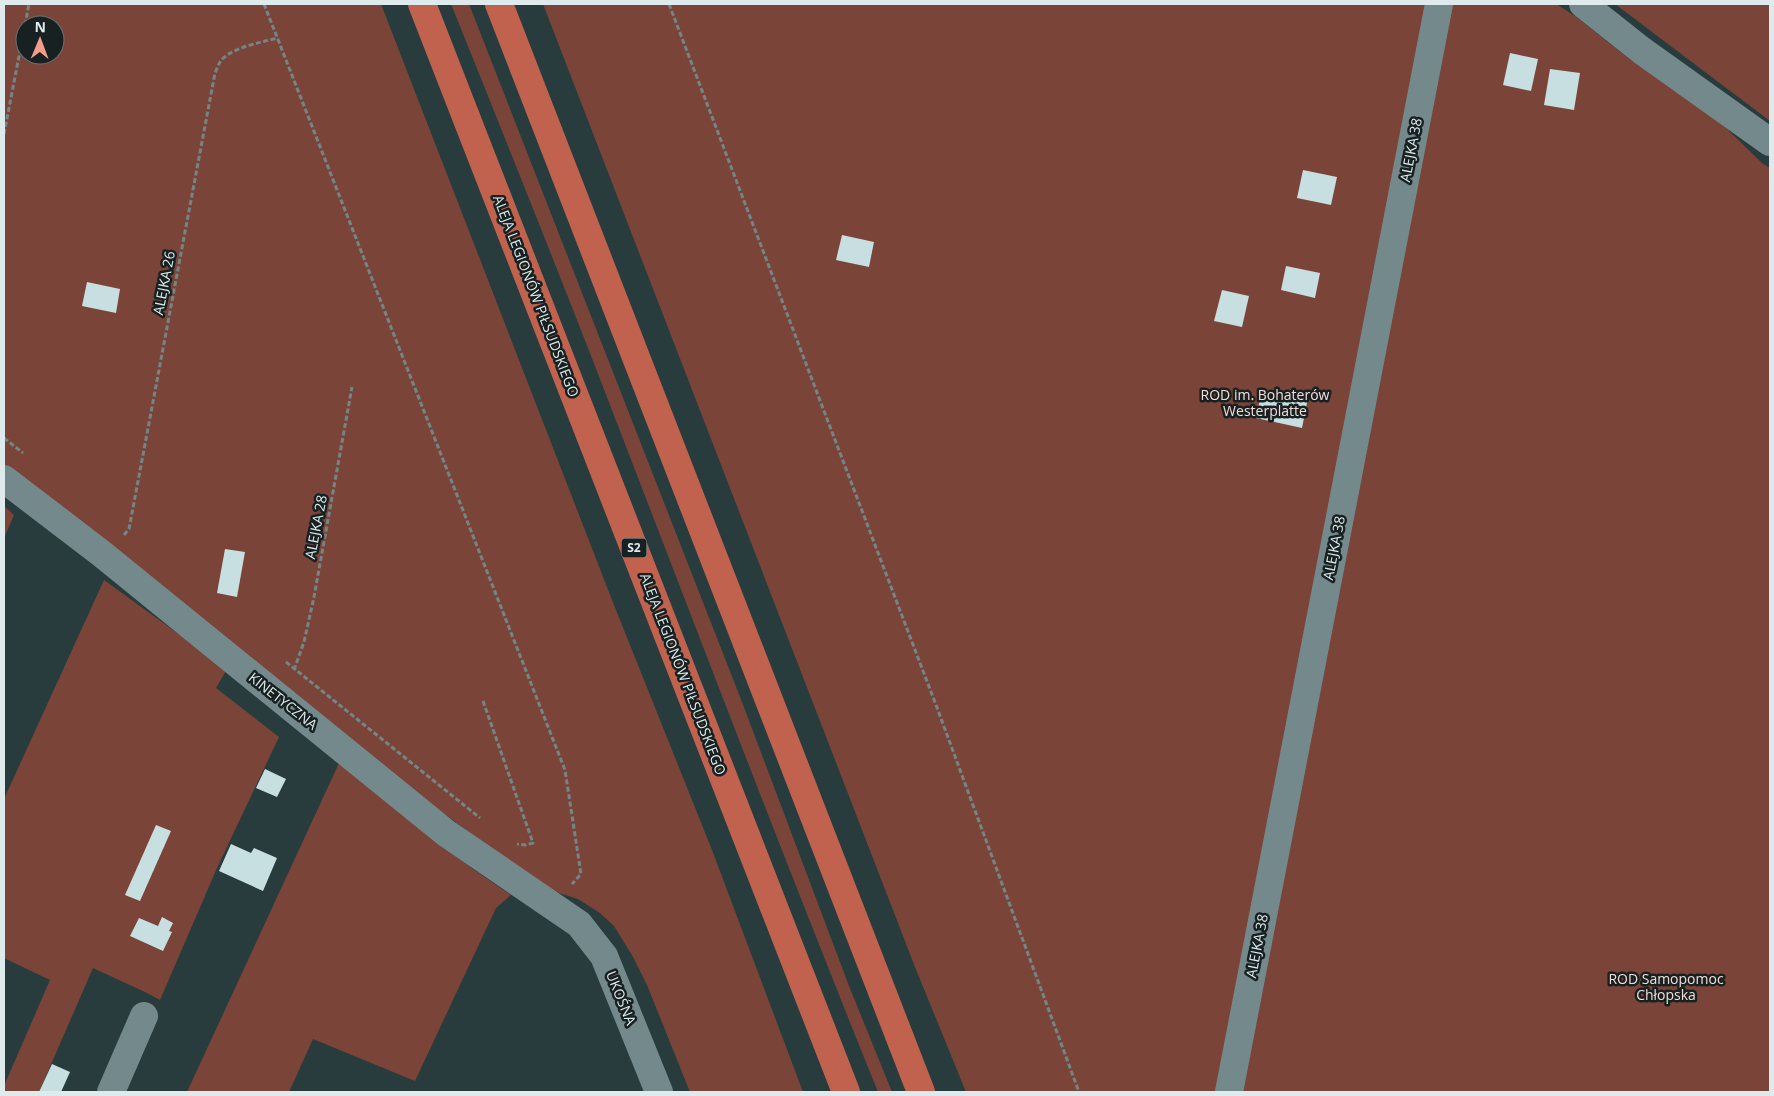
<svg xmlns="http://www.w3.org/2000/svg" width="1774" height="1096" font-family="'Open Sans',sans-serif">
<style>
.green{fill:#7b4438;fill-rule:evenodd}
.building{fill:#c7dfe1}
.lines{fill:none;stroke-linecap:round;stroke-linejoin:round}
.path{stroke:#748586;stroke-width:3;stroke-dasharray:5 2.5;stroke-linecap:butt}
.minor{stroke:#74898c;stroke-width:28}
.highway{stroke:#c0624d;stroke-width:28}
.labels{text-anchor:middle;stroke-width:5;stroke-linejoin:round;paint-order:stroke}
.shield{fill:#182122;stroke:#a3aeaf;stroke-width:1}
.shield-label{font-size:12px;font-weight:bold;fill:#deeaeb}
.street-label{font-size:14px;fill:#deeaeb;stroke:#182122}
.park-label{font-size:14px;fill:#f6dcd6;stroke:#182122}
</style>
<rect width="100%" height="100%" fill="#283c3e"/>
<g class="green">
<path d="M4 4H381L612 600 712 850 803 1092H690L647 985 632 955 614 926 600 913 578 899 556 892 509 862 395 777 285 685 99 543 4 467ZM25 25H55V55H25Z"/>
<path d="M451 4H469L742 702 849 986 892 1092H878C778 845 684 596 588 348 543 233 497 118 451 4Z"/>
<path d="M543 4H1556L1575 16 1632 61 1652 72 1724 126 1762 163 1770 168V1092H966L915 967Z"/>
<path d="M1615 4H1770V121Z"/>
<path d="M4 506 14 515 4 538Z"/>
<path d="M104 580 227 669 216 688 279 737 217 868 160 1000 145 992 93 968 39 1092H4V1086L50 980 4 958V799Z"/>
<path d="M340 761 473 869 511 895 496 908 415 1081 313 1039 289 1092H187Z"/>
</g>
<g class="building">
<path d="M1510 53 1538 59 1531 91 1503 85Z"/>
<path d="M1550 69 1580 73 1574 110 1544 105Z"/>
<path d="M1303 170 1337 177 1331 205 1297 198Z"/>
<path d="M842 235 874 242 869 267 836 260Z"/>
<path d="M1286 266 1320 273 1315 298 1281 290Z"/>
<path d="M87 282 120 289 116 313 82 306Z"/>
<path d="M1222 290 1249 296 1242 327 1214 321Z"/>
<path d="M1262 389 1308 398 1302 428 1256 418Z"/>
<path d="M225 549 245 552 237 597 217 593Z"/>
<path d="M265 769 286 779 277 797 256 788Z"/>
<path d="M156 825 171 831 140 901 125 895Z"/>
<path d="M231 844 251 853 254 848 277 858 263 891 219 871Z"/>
<path d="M162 917 173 923 169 931 172 932 163 951 130 936 139 918 158 926Z"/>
<path d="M52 1064 70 1072 61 1092H39Z"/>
</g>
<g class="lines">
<g class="path">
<path d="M264 4 565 770 581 874 572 884"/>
<path d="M669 4 936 705 1079 1092"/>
<path d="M25 25 29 4"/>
<path d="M4 134 25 25"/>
<path d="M4 438 23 453"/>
<path d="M124 535 129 529 215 73C217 69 218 65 220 62 229 48 262 42 278 38"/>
<path d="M286 662 480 818"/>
<path d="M294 670 304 642 314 597 352 387"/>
<path d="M483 701 533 843 525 845 517 844"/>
</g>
<g class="minor">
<path d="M1583 4 1641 50 1770 142"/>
<path d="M4 479 102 554 446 833 579 924 604 956 659 1092"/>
<path d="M111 1092 144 1016"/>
<path d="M1229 1092 1439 4"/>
</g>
<g class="highway">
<path d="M422 4 846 1092"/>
<path d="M499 4 921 1092"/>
</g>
</g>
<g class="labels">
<rect class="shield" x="621.5" y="538.5" width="25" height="19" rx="4"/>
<g class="shield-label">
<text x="634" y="552">S2</text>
</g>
<g class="street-label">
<text transform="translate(1411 150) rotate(-79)" y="5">ALEJKA 38</text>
<text transform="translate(164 283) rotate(-79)" y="5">ALEJKA 26</text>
<text transform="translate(536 296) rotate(69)" y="5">ALEJA LEGIONÓW PIŁSUDSKIEGO</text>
<text transform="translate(316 527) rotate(-79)" y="5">ALEJKA 28</text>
<text transform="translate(1334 548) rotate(-79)" y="5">ALEJKA 38</text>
<text transform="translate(683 674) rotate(69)" y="5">ALEJA LEGIONÓW PIŁSUDSKIEGO</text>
<text transform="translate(283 701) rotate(38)" y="5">KINETYCZNA</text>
<text transform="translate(1257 946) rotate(-79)" y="5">ALEJKA 38</text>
<text transform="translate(621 998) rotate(68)" y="5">UKOŚNA</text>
</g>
<g class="park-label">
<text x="1265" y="400">ROD im. Bohaterów<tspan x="1265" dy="16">Westerplatte</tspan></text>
<text x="1666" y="984">ROD Samopomoc<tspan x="1666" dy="16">Chłopska</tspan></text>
</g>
</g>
<rect width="1774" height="1096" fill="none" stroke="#deeaeb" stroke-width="10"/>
<g transform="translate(40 40) rotate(1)"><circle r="24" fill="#182122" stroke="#677172"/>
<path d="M0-4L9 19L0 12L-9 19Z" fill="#f49e8a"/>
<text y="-8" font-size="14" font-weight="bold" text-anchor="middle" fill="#deeaeb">N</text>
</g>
</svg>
